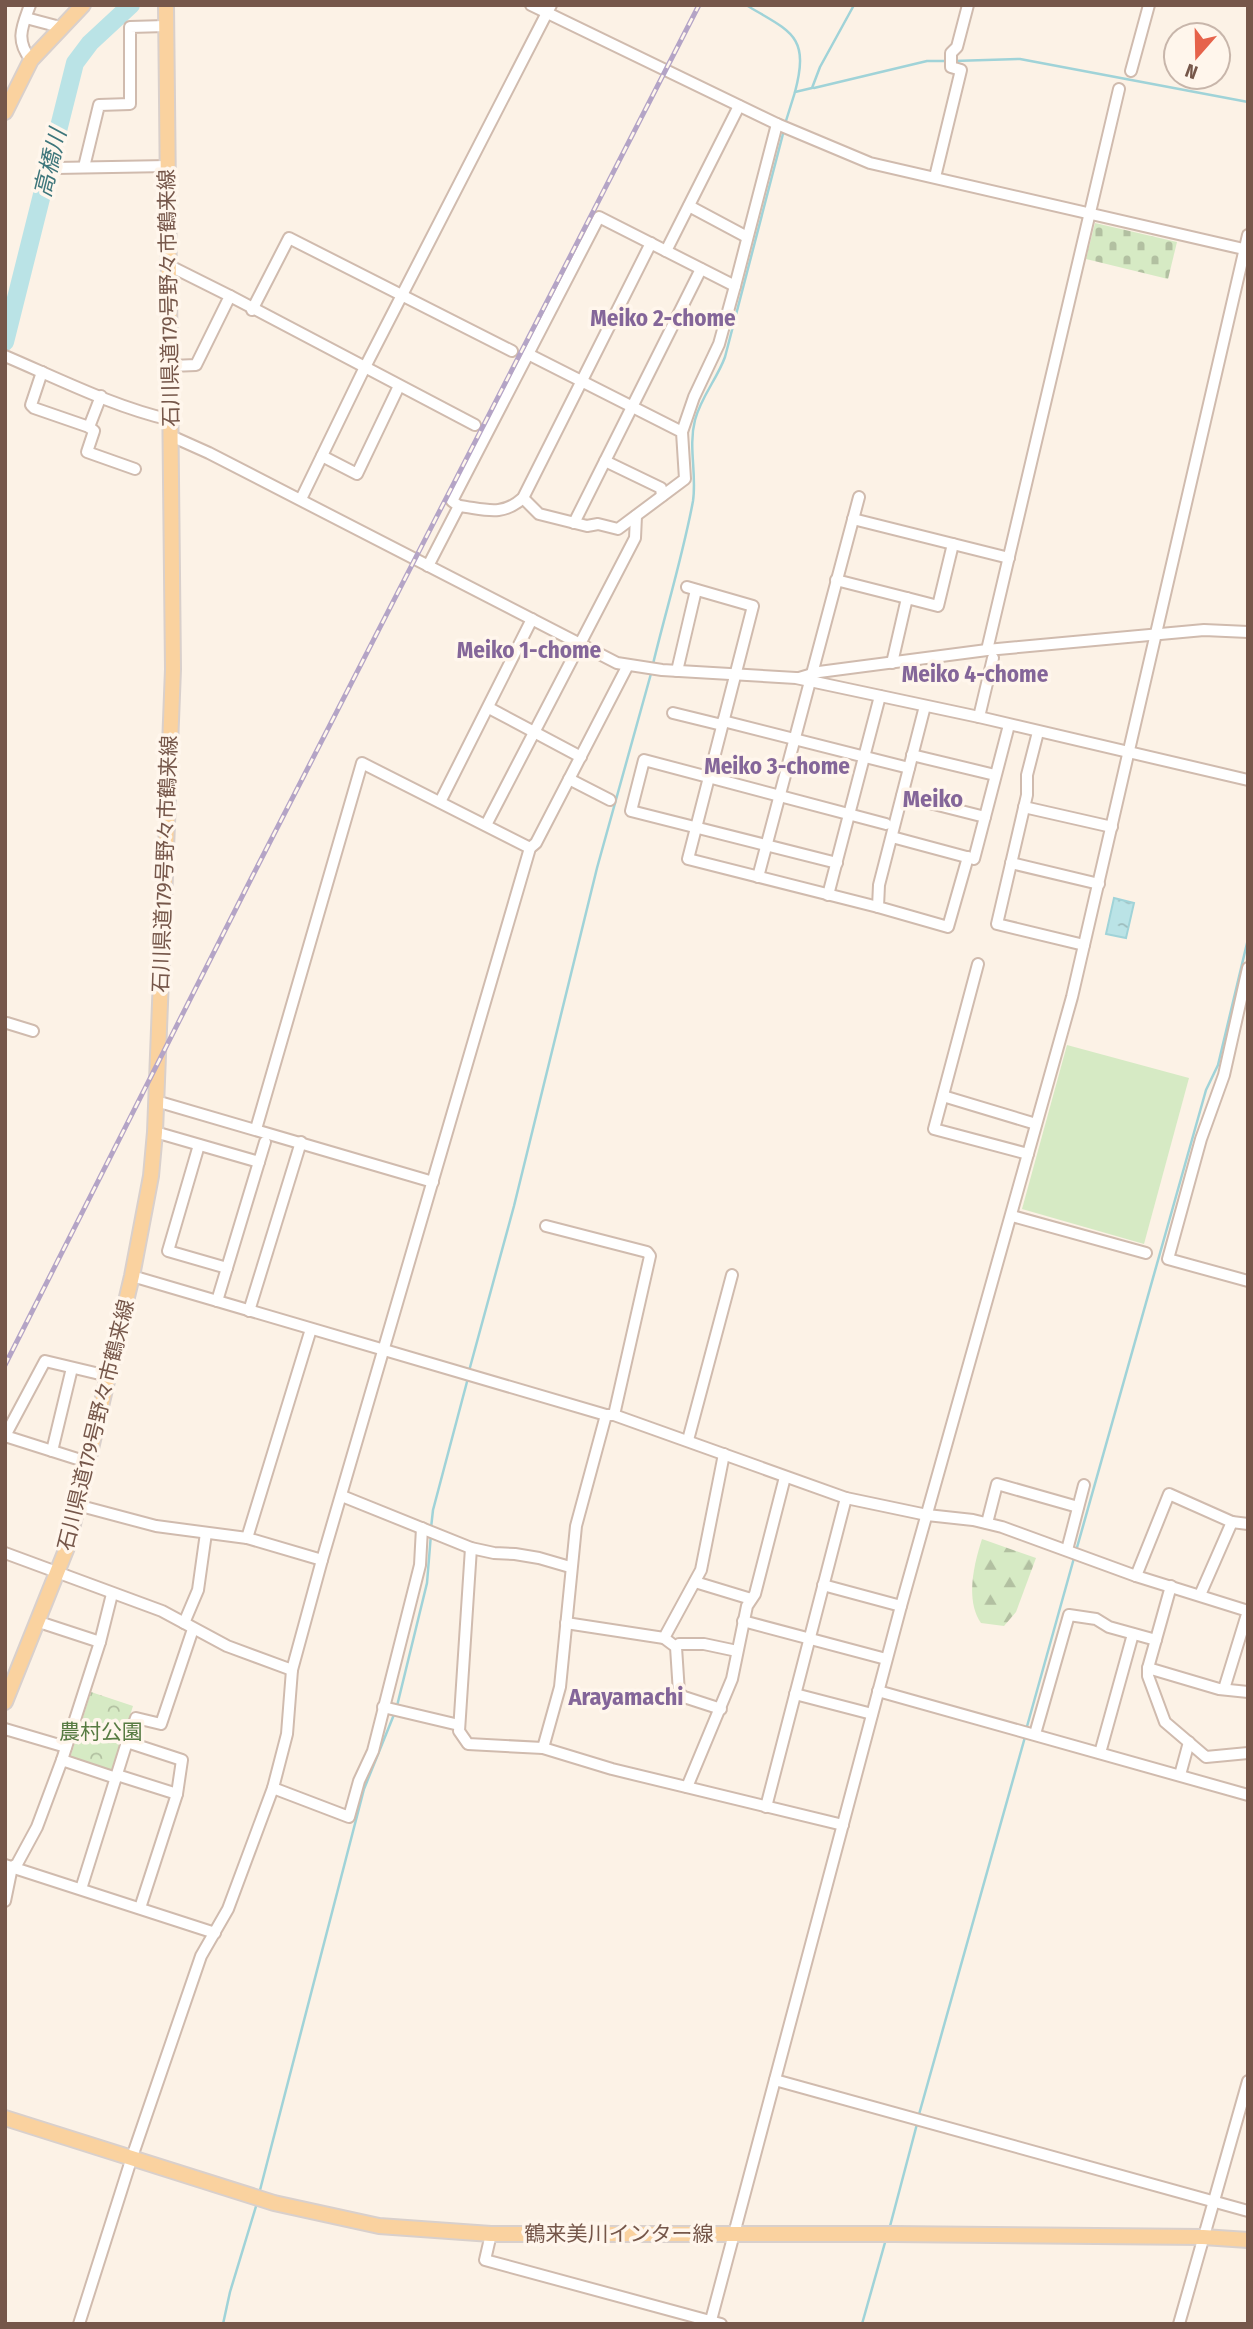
<svg xmlns="http://www.w3.org/2000/svg" width="1253" height="2329" font-family="'Fira Sans Condensed','Noto Sans JP',sans-serif">
<style>
.forest{fill:url(#forest-firs)}
.cemetery{fill:url(#cemetery-stones)}
.park{fill:url(#park-crowns)}
.pitch{fill:#d6eac4}
.water{fill:url(#water-ripples);stroke:#a0d3d8;stroke-width:2}
.lines{fill:none;stroke-linecap:round;stroke-linejoin:round}
.stream{stroke:#a0d3d8;stroke-width:2.5}
.river{stroke:#bae3e6;stroke-width:18}
.minor-casing{stroke:#d0bbae;stroke-width:14}
.major-casing{stroke:#d9d0cc;stroke-width:18}
.minor{stroke:#fff;stroke-width:10}
.major{stroke:#fad29f;stroke-width:14}
.rail-casing{stroke:#b4a4c6;stroke-width:5}
.rail{stroke:#fff6ec;stroke-width:2.5;stroke-dasharray:8;stroke-linecap:butt}
.labels{text-anchor:middle;stroke-width:7;stroke-linejoin:round;paint-order:stroke}
.street-label{font-size:21px;fill:#76574a;stroke:#fff6ec}
.park-label{font-size:21px;fill:#577b42;stroke:#fff6ec}
.water-label{font-size:23px;font-style:italic;fill:#3e767b;stroke:#fff6ec}
.neighbourhood-label{font-size:23px;font-weight:bold;fill:#846699;stroke:#fff6ec}
.quarter-label{font-size:24px;font-weight:bold;fill:#846699;stroke:#fff6ec}
</style>
<defs>
<pattern id="forest-firs" width="22" height="20" patternUnits="userSpaceOnUse" patternTransform="scale(1.75)"><rect width="22" height="20" fill="#d6eac4"/><path d="M5 1l3.5 6h-7zM16 11l3.5 6h-7z" fill="#b2c0a1"/></pattern>
<pattern id="cemetery-stones" width="16" height="16" patternUnits="userSpaceOnUse" patternTransform="scale(1.75)"><rect width="16" height="16" fill="#d6eac4"/><path d="M2 7V4a2 2 0 0 1 4 0v3zM10 15v-3a2 2 0 0 1 4 0v3z" fill="#b2c0a1"/></pattern>
<pattern id="park-crowns" width="20" height="18" patternUnits="userSpaceOnUse" patternTransform="scale(1.75)"><rect width="20" height="18" fill="#d6eac4"/><path d="M2 6a3 3 0 1 1 6 0M12 15a3 3 0 1 1 6 0" fill="none" stroke="#b2c0a1"/></pattern>
<pattern id="water-ripples" width="26" height="14" patternUnits="userSpaceOnUse" patternTransform="scale(1.75)"><rect width="26" height="14" fill="#bae3e6"/><path d="M2 4q2-2 4 0t4 0M15 11q2-2 4 0t4 0" fill="none" stroke="#9cbbbc"/></pattern>
</defs>
<rect width="100%" height="100%" fill="#fcf2e6"/>
<path class="forest" d="M982 1539 1036 1558 1016 1612 1004 1626 981 1623C965 1600 974 1564 982 1539Z"/>
<path class="cemetery" d="M1095 223 1177 242 1168 279 1086 259Z"/>
<path class="park" d="M91 1692 133 1706 112 1772 70 1758Z"/>
<path class="pitch" d="M1067 1045 1189 1078 1144 1244 1022 1209Z"/>
<path class="water" d="M1114 898 1134 903 1126 938 1106 934Z"/>
<g class="lines">
<g class="stream">
<path d="M746 5C791 32 810 35 795 92"/>
<path d="M954 61 1020 59 1248 102"/>
<path d="M814 88 927 61H947"/>
<path d="M785 124 795 92 812 88 820 67 854 5"/>
<path d="M653 664C666 610 683 555 693 501 697 474 688 447 695 420 701 397 717 379 725 357L784 130"/>
<path d="M469 1371 514 1206 597 868 652 670"/>
<path d="M431 1528 433 1510 468 1378"/>
<path d="M1076 1551 1206 1090 1218 1065 1248 939"/>
<path d="M397 1706 427 1583 431 1534"/>
<path d="M1026 1730 1074 1558"/>
<path d="M918 2118 1025 1737"/>
<path d="M259 2194 364 1789 395 1712"/>
<path d="M889 2230 917 2124"/>
<path d="M223 2324 230 2292 257 2203"/>
<path d="M862 2324 886 2239"/>
</g>
<path class="river" d="M5 342 75 63 90 43 131 5"/>
<g class="minor-casing">
<g id="minor">
<path d="M30 5C22 27 15 40 31 60"/>
<path d="M531 5 777 124 870 163 1248 250"/>
<path d="M26 18 60 27"/>
<path d="M1131 71 1149 5"/>
<path d="M84 167 99 105 130 104V27L166 26"/>
<path d="M56 168 168 166"/>
<path d="M935 177 961 70 951 67V53L957 47 968 5"/>
<path d="M689 206 747 237"/>
<path d="M666 251 739 106"/>
<path d="M170 266 230 296 196 365 171 366"/>
<path d="M230 296 475 425"/>
<path d="M252 310 289 238 512 351"/>
<path d="M5 356C59 379 114 407 171 420"/>
<path d="M42 372 31 405 34 408 89 427 101 396"/>
<path d="M89 427 94 431 87 452 135 469"/>
<path d="M682 432 694 397 719 344 735 286"/>
<path d="M171 436 209 453 617 663 662 670 796 678 979 717 1248 780"/>
<path d="M322 456 357 474 399 386"/>
<path d="M605 461 661 488 662 496"/>
<path d="M523 498 539 514 587 526 598 524 618 529 685 479 682 432 528 354"/>
<path d="M301 499 365 367 551 5"/>
<path d="M459 506C485 509 502 517 523 498L651 243"/>
<path d="M853 519 1009 558"/>
<path d="M574 523 701 269"/>
<path d="M428 566 459 506 452 501 599 217 735 286 777 124"/>
<path d="M836 580 907 598"/>
<path d="M687 587 753 606 688 859 878 907"/>
<path d="M987 650 1119 89"/>
<path d="M892 663 907 598 938 606 953 544"/>
<path d="M677 671 696 590"/>
<path d="M799 678 819 672 987 650 1204 630 1248 632"/>
<path d="M925 706 879 885 878 907 948 927 968 857"/>
<path d="M489 708 581 757"/>
<path d="M673 713 722 725"/>
<path d="M979 717 993 658"/>
<path d="M723 721 909 768"/>
<path d="M1038 732 1027 775V795L997 924 1084 945"/>
<path d="M912 755 995 775"/>
<path d="M569 779 610 800"/>
<path d="M902 796 985 817"/>
<path d="M440 802 532 619"/>
<path d="M1024 807 1112 827"/>
<path d="M486 825 635 538 636 516"/>
<path d="M892 837 974 859 1009 725"/>
<path d="M837 863 631 811 644 760 886 824"/>
<path d="M1011 863 1099 884"/>
<path d="M758 877 859 497"/>
<path d="M828 895 880 696"/>
<path d="M978 964 934 1129 1028 1154"/>
<path d="M1248 968 1224 1075 1201 1139 1168 1259 1248 1281"/>
<path d="M7 1023 33 1031"/>
<path d="M943 1096 1036 1124"/>
<path d="M156 1101 433 1182"/>
<path d="M256 1129 362 763 530 848"/>
<path d="M155 1132 259 1162"/>
<path d="M199 1145 168 1251 227 1268"/>
<path d="M1012 1216 1146 1253"/>
<path d="M546 1226 647 1252 650 1256 614 1415"/>
<path d="M132 1276 606 1415H614L846 1498 927 1515 973 1520 1002 1527 1136 1576 1248 1611 1224 1689"/>
<path d="M217 1301 265 1142"/>
<path d="M249 1311 301 1142"/>
<path d="M5 1436 45 1361 108 1376"/>
<path d="M5 1436 87 1462"/>
<path d="M688 1440 732 1275"/>
<path d="M52 1451 72 1368"/>
<path d="M342 1496 471 1548 494 1553 515 1554 539 1558 570 1567"/>
<path d="M77 1505 156 1526 247 1538 322 1560"/>
<path d="M987 1523 997 1484 1078 1507"/>
<path d="M247 1538 311 1329"/>
<path d="M471 1548 459 1731 468 1744 543 1748 612 1769 843 1825"/>
<path d="M1067 1550 1084 1485"/>
<path d="M5 1553 162 1611 227 1646 292 1670 322 1560 530 848 536 843 628 665"/>
<path d="M1136 1576 1169 1494 1232 1522"/>
<path d="M695 1582 751 1599"/>
<path d="M823 1585 901 1606"/>
<path d="M1171 1586 1148 1668 1219 1689 1248 1692"/>
<path d="M1200 1595 1232 1522 1248 1524"/>
<path d="M743 1621 886 1659"/>
<path d="M39 1622 100 1642"/>
<path d="M184 1623 198 1590 206 1533"/>
<path d="M566 1623 664 1638 701 1570 724 1454"/>
<path d="M664 1638 676 1647 679 1693 684 1697 721 1709"/>
<path d="M676 1647 679 1644H704L737 1651"/>
<path d="M1148 1668V1676L1165 1722 1206 1757 1248 1753"/>
<path d="M878 1691 1248 1795"/>
<path d="M795 1694 872 1714"/>
<path d="M383 1707 459 1725"/>
<path d="M5 1729 66 1747"/>
<path d="M1035 1734 1069 1615 1096 1619 1109 1627 1156 1640"/>
<path d="M127 1742 136 1718 161 1724 193 1629"/>
<path d="M543 1748 560 1687 576 1526 606 1415"/>
<path d="M1100 1753 1133 1634"/>
<path d="M62 1760 100 1642 112 1594"/>
<path d="M117 1775 177 1794"/>
<path d="M1180 1775 1189 1742"/>
<path d="M687 1787 732 1679 747 1606 755 1594 785 1477"/>
<path d="M273 1788 349 1817 359 1781 373 1751 420 1565 422 1528"/>
<path d="M766 1807 846 1498"/>
<path d="M5 1865 215 1933"/>
<path d="M81 1889 127 1742 182 1760 177 1794 140 1908"/>
<path d="M5 1901 12 1867 17 1864 37 1827 62 1760 116 1778"/>
<path d="M775 2080 1248 2211"/>
<path d="M491 2234 485 2260 721 2324"/>
<path d="M79 2324 132 2157 201 1956 228 1909 273 1788 287 1734 292 1670"/>
<path d="M710 2324 901 1606 1072 997 1248 235"/>
<path d="M1179 2324 1248 2081"/>
</g>
</g>
<g class="major-casing">
<g id="major">
<path d="M5 112 31 60 83 5"/>
<path d="M5 1702 68 1545 132 1276 151 1176 155 1132 173 669 166 5"/>
<path d="M5 2118 274 2203 379 2226 491 2234H894L1203 2237 1248 2240"/>
</g>
</g>
<use href="#minor" class="minor"/>
<use href="#major" class="major"/>
<g class="rail-casing">
<path id="rail" d="M5 1365 253 875 699 5"/>
</g>
<use href="#rail" class="rail"/>
</g>
<g class="labels">
<g class="street-label">
<text transform="translate(169 298) rotate(-91)" y="7">石川県道179号野々市鶴来線</text>
<text transform="translate(165 864) rotate(-88)" y="7">石川県道179号野々市鶴来線</text>
<text transform="translate(96 1425) rotate(-76)" y="7">石川県道179号野々市鶴来線</text>
<text x="619" y="2241">鶴来美川インター線</text>
</g>
<g class="park-label">
<text x="101" y="1739">農村公園</text>
</g>
<g class="water-label">
<text transform="translate(50 163) rotate(-76)" y="8">高橋川</text>
</g>
<g class="neighbourhood-label">
<text x="663" y="326">Meiko 2-chome</text>
<text x="529" y="658">Meiko 1-chome</text>
<text x="975" y="682">Meiko 4-chome</text>
<text x="777" y="774">Meiko 3-chome</text>
</g>
<g class="quarter-label">
<text x="933" y="807">Meiko</text>
<text x="626" y="1705">Arayamachi</text>
</g>
</g>
<rect width="1253" height="2329" fill="none" stroke="#76574a" stroke-width="14"/>
<g transform="translate(1197 56) rotate(200)"><circle r="33" fill="#fff6ec" stroke="#c8b6ab" stroke-width="2"/>
<path d="M0-5L12 26L0 18L-12 26Z" fill="#e6634b"/>
<text y="-10" font-size="19" font-weight="bold" text-anchor="middle" fill="#76574a">N</text>
</g>
</svg>
